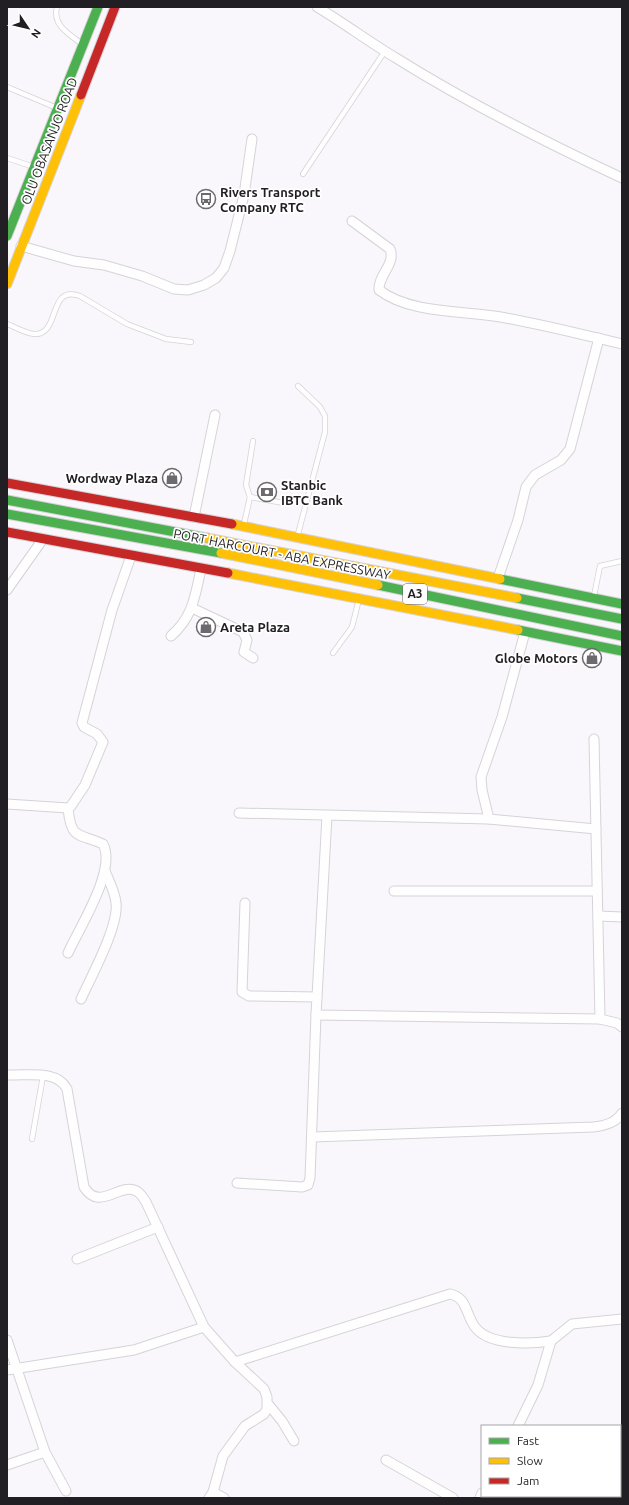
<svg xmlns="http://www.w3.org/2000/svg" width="629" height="1505" font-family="Ubuntu,sans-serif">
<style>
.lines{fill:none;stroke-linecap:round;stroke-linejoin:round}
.lane-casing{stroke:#d5d3d8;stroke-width:6}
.street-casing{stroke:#d5d3d8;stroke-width:11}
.fast-casing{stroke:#d5d3d8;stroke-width:11}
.slow-casing{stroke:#d5d3d8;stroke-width:11}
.jam-casing{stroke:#d5d3d8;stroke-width:11}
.lane{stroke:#fefeff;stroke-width:4.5}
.street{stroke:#fefeff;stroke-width:9}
.fast{stroke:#4caf50;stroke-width:9}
.slow{stroke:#ffc107;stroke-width:9}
.jam{stroke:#c62828;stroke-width:9}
.labels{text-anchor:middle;stroke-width:3.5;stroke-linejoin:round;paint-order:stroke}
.shield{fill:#fff;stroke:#646265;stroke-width:1}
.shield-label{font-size:12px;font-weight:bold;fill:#211f23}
.street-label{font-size:13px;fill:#211f23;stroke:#fff}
.poi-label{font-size:13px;font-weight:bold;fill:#211f23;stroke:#fff;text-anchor:start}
</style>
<rect width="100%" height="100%" fill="#f9f6fc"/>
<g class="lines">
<g class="lane-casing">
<g id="lane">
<path d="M57 7C52 25 69 34 82 44"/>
<path d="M7 87 57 108"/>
<path d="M7 158 34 167"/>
<path d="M303 174 385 51"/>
<path d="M7 324C15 327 25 333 34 334 61 336 47 284 80 296L127 324 166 339 191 342"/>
<path d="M250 497 246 485 253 441"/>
<path d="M244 524 250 497 284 503"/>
<path d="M298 534 325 432V416L320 407 298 386"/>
<path d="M594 596 600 566 622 561"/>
<path d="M333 653 352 627 359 599"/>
<path d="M32 1139 43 1076"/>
</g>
</g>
<g class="street-casing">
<g id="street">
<path d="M317 7C344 23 369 42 396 58 468 103 545 142 622 178"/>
<path d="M352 221 390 249C396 264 378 275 379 290 412 315 467 310 506 318 545 325 584 335 622 344"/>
<path d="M21 246 74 261 104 265 142 276 174 289 188 290 204 285 216 278 224 268 230 251 244 195 252 139"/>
<path d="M194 517 215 415"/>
<path d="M498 578 518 520 526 487 535 475 561 460 570 449 599 338"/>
<path d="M7 590 43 539"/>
<path d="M192 608 243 632 247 640 244 652 253 658"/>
<path d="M171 636C193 617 195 596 201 569"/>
<path d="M594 739 600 1019"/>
<path d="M7 804 68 808 71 806 85 785 103 742 97 734 84 727 82 723 112 610 131 556"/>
<path d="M239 813 489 819 596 829"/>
<path d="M489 819 482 790 481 777 502 717 525 632"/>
<path d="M394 891H597"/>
<path d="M245 903 242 992 249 996 317 997"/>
<path d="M599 916 622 917"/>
<path d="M68 953C79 928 117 870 103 844 78 833 71 840 68 808"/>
<path d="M81 999C91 977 119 926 116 903 115 892 109 881 105 871"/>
<path d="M316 1015 600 1019 617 1023 622 1027"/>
<path d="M7 1075C26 1076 57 1069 67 1089L84 1187C100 1213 121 1180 138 1192 141 1194 144 1199 146 1202L204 1327 235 1362 264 1389 267 1397V1409L264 1414 245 1426 223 1456 213 1492 209 1498"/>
<path d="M313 1137 593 1127C604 1126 616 1123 622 1113"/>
<path d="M237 1183 302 1187 308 1185 310 1178 316 1015 327 816"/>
<path d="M77 1259 158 1227"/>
<path d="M7 1340 45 1452 66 1491"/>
<path d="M235 1362 450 1294C468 1298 465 1314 475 1327 489 1346 530 1344 551 1341"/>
<path d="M7 1370 134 1350 204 1327"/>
<path d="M268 1404 282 1421 294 1441"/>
<path d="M518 1426 538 1385 551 1341 572 1324 622 1319"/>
<path d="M386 1460 453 1498"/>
<path d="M7 1465 45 1452"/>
<path d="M620 1488 622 1485"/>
<path d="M213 1492 224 1498"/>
<path d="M480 1498 482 1493"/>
<path d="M614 1498 615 1496"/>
</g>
</g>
<g class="fast-casing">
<g id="fast">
<path d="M7 236 98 7"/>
<path d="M7 500 207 538"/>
<path d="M7 514 221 553"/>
<path d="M500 579 622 604"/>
<path d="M378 585 622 636"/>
<path d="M517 598 622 619"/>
<path d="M518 630 622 651"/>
</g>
</g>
<g class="slow-casing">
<g id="slow">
<path d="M7 284 81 95"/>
<path d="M232 524 500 579"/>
<path d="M207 538 517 598"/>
<path d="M221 553 378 585"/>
<path d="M228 573 518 630"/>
</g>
</g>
<g class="jam-casing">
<g id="jam">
<path d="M81 95 115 7"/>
<path d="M7 483 232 524"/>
<path d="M7 532 228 573"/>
</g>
</g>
<use href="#lane" class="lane"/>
<use href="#street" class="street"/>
<use href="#fast" class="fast"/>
<use href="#slow" class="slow"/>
<use href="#jam" class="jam"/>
</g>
<defs>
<g id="bus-ring" transform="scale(1)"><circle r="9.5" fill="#fff" stroke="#6d6a6f" stroke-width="1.5"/><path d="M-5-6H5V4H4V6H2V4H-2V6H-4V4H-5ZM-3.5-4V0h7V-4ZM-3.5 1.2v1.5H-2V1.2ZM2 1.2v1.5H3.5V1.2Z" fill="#6d6a6f"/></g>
<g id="shop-ring" transform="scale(1)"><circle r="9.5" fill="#fff" stroke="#6d6a6f" stroke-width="1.5"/><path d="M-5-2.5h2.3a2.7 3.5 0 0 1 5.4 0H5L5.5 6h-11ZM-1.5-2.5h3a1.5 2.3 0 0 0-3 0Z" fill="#6d6a6f"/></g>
<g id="bank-ring" transform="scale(1)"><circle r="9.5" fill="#fff" stroke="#6d6a6f" stroke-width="1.5"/><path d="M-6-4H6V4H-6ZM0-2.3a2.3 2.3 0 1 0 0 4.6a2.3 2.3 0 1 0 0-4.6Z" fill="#6d6a6f"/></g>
</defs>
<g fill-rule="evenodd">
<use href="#bus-ring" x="206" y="199"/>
<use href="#shop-ring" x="172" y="478"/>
<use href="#bank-ring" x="267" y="492"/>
<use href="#shop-ring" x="206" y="627"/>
<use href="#shop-ring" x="592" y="658"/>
</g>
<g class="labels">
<rect class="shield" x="403" y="584" width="24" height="20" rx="3"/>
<g class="shield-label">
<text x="415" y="598">A3</text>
</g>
<g class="street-label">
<text transform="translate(49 141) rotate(-69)" y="5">OLU OBASANJO ROAD</text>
<text transform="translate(282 554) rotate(11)" y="5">PORT HARCOURT - ABA EXPRESSWAY</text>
</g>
<g class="poi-label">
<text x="220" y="197">Rivers Transport<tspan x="220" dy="15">Company RTC</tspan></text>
<text x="158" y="483" text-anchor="end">Wordway Plaza</text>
<text x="281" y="490">Stanbic<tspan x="281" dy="15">IBTC Bank</tspan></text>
<text x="220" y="632">Areta Plaza</text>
<text x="578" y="663" text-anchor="end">Globe Motors</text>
</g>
</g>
<rect width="629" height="1505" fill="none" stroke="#211f23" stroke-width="16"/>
<rect x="481" y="1425" width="140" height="72" fill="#ffffff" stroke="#a6a5a7"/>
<rect x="489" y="1438" width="20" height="6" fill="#4caf50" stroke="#a6a5a7"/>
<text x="517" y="1445" font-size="12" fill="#211f23">Fast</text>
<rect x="489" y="1458" width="20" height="6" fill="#ffc107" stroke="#a6a5a7"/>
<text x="517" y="1465" font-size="12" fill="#211f23">Slow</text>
<rect x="489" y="1478" width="20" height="6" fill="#c62828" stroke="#a6a5a7"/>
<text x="517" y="1485" font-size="12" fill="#211f23">Jam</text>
<g transform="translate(28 28) rotate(125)" stroke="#ffffff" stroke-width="3" paint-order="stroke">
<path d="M0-3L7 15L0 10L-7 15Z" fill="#211f23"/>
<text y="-6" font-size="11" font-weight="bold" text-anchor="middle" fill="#211f23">N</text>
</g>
</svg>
